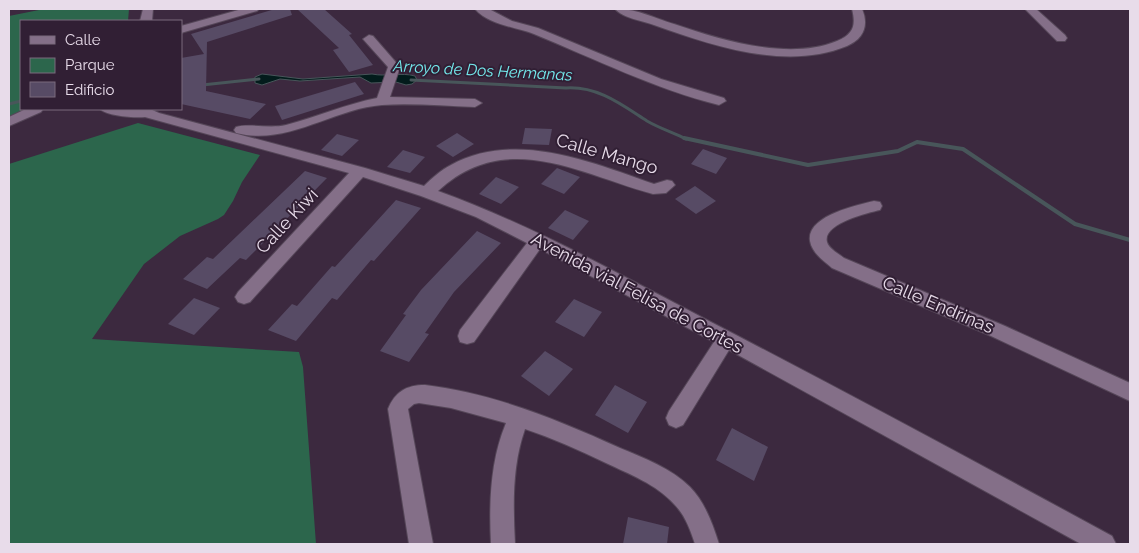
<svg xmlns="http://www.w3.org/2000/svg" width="1139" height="553" font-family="Raleway,sans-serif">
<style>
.green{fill:#2c664c}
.water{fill:#031c1c;stroke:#48565a}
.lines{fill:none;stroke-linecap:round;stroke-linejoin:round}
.stream-far1{stroke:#48565a;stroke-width:3}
.stream{stroke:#48565a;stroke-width:4}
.building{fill:#574b65}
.minor-casing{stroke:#554658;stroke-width:2}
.minor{fill:#846f88;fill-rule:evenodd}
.labels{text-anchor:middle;stroke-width:4;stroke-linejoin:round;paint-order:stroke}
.far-water-label{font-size:16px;font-style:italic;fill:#74ecef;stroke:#311f34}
.street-label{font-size:18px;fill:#e8dcea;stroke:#311f34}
</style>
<rect width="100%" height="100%" fill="#3c293f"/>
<g class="green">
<path d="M44 9H129L128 21H21V109H27L9 117V16Z"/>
<path d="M138 123 260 155 242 182 233 201 224 215 218 219 180 236 144 264 92 339 299 352 303 367 316 544H9V164Z"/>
</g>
<path class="water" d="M262 74 303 79 372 74C386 77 401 72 415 76L417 80 412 84 406 85 396 82 371 83 360 77 300 81 280 79 262 85 255 83V77Z"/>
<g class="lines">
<g class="stream-far1">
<path d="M411 80 566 88C598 86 622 105 647 121 659 128 674 133 686 139"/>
<path d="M202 85 259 79"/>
<path d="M9 104 21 101"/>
</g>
<path class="stream" d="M684 138 808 165 898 151 917 142 963 149 1075 224 1130 240"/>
</g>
<g class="building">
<path d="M275 9H290L292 15 207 42 206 91 266 104 250 119 181 104V58L204 54 191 34Z"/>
<path d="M297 9H324L352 34 349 35 373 65 349 72 333 50 339 48Z"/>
<path d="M355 82 364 94 282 120 275 106Z"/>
<path d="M525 128 552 129 549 145 522 144Z"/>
<path d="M457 133 474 144 453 157 436 146Z"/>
<path d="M337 134 359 140 342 156 321 150Z"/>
<path d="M703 149 727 158 716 174 691 164Z"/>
<path d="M403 150 425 157 410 173 387 167Z"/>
<path d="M557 168 580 177 564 194 541 184Z"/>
<path d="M305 171 327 178 246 260 240 258 207 289 183 279 207 257 213 259Z"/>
<path d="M496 177 519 187 501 204 479 194Z"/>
<path d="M695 186 716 201 696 214 675 199Z"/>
<path d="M396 200 421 208 374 261 371 260 337 300 332 298 296 341 268 330 292 304 297 306 332 266 335 267Z"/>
<path d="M565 210 589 221 573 240 548 228Z"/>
<path d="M477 231 501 243 454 292 425 333 429 334 409 362 380 351 406 315 403 314 421 290Z"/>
<path d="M194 298 220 308 194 335 168 324Z"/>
<path d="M574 299 602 312 584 337 555 322Z"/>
<path d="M545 351 573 369 549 396 521 376Z"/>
<path d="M615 385 647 402 628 433 595 415Z"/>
<path d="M732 428 768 447 754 481 716 460Z"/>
<path d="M628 517 669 527 667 544H623Z"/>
</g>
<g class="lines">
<g class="minor-casing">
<g id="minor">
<path d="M143 9H153L152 21H140Z"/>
<path d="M242 9H259L257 11 181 33V26Z"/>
<path d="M475 9H489L512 21 538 28 661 79 724 98 726 101 719 105C655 89 595 59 534 34 516 27 489 25 475 9Z"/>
<path d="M615 9C636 8 654 18 674 24 721 40 789 61 837 41 854 34 856 25 852 9H862C869 25 864 39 847 46 787 71 713 46 654 25 643 21 623 18 615 9Z"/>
<path d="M1025 9H1036L1065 35 1067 38 1065 41H1057Z"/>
<path d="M369 35 373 36 400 67 390 97 475 99 482 103 475 107C445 106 412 103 382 105 332 109 288 146 236 133L234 130 236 127C250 123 269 129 286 125 317 117 346 104 377 98L388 67 363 39Z"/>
<path d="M26 109H43L41 112 9 126V117Z"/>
<path d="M100 109H150L159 113 365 168 424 186C432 178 441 170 451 165 515 130 591 162 654 184L667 180 672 181 675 185 666 193 653 194C579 174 506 128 438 191 532 225 619 274 709 321 844 391 978 463 1112 536L1116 544H1081L729 350 683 425 676 428 669 425 666 418 669 411 714 342 540 249 474 342 467 344 460 342 458 336 460 330 527 243 476 217 421 196 363 177 250 302 244 304 238 302 235 297 238 292 349 173 145 117C134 118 107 116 100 109Z"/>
<path d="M874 201 880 202 882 206 880 210C867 213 822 224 827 242 829 249 839 254 844 258L1005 326 1130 383V401L991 336 832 268C824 261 812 253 810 241 806 216 857 205 874 201Z"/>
<path d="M425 385C493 393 558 420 620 448 644 458 671 468 690 487 705 502 713 525 719 544H695C690 529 685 515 674 504 656 484 629 474 606 463 579 450 552 438 525 429 512 466 513 505 515 544H491C489 504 490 461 506 423L451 408 419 403 414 404 408 409 433 544H409L388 409C395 392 406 385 425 385Z"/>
</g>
</g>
<use href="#minor" class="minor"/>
</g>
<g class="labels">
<g class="far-water-label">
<text transform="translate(483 70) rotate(3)" y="6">Arroyo de Dos Hermanas</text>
</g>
<g class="street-label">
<text transform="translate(607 154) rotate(16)" y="6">Calle Mango</text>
<text transform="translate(287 221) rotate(-47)" y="6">Calle Kiwi</text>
<text transform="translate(637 293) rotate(28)" y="6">Avenida vial Felisa de Cortes</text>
<text transform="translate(938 305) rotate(23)" y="6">Calle Endrinas</text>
</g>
</g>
<rect width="1139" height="553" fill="none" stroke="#e8dcea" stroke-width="20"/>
<rect x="20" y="20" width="162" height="90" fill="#311f34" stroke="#7a6b7d"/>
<rect x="30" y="36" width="25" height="8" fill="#846f88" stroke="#7a6b7d"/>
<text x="65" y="45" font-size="15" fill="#e8dcea">Calle</text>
<rect x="30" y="58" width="25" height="15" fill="#2c664c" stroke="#7a6b7d"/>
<text x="65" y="70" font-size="15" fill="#e8dcea">Parque</text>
<rect x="30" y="82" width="25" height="15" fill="#574b65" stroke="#7a6b7d"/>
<text x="65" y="95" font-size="15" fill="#e8dcea">Edificio</text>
</svg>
